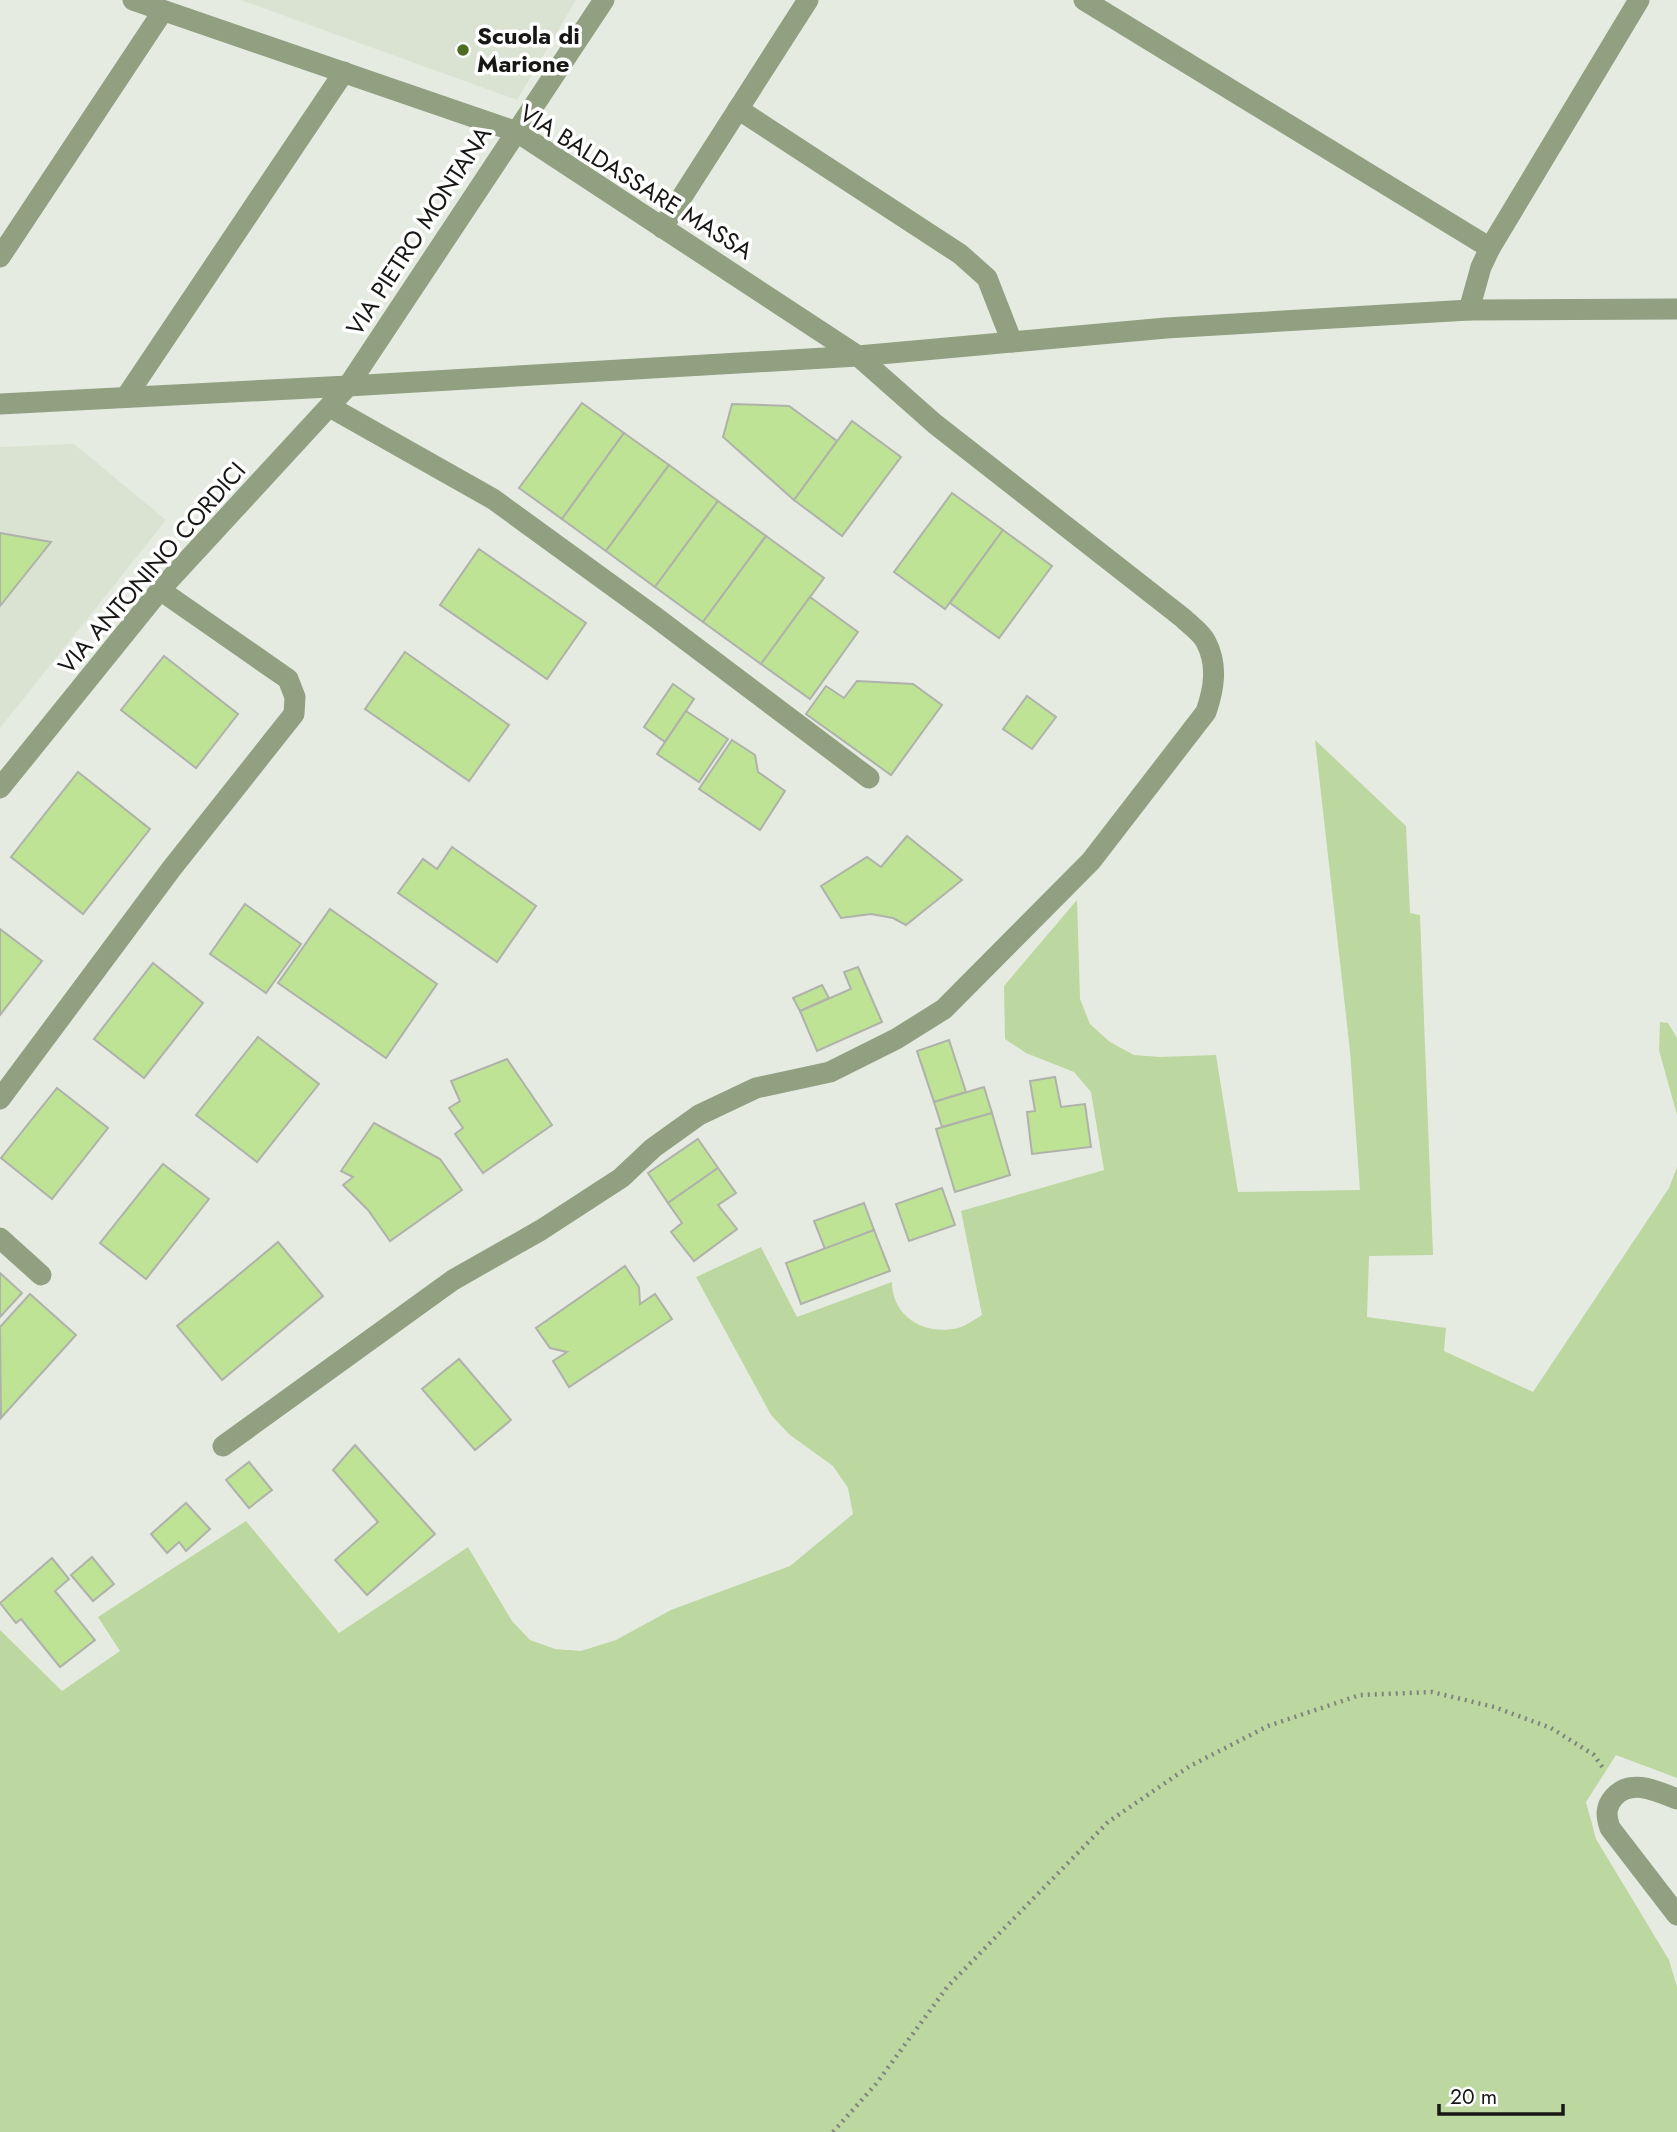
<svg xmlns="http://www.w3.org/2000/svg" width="1677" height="2132" font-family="Jost,sans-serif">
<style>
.built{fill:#dae2d2}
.green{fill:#bcd79f}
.building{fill:#bee395;stroke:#aeb2aa;stroke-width:2}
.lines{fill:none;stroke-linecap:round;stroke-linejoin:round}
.path{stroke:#81847e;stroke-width:4.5;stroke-dasharray:2 5;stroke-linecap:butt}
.street{stroke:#90a080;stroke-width:21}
.poi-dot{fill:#4d6c22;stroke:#fff;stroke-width:2.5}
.labels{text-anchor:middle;stroke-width:7;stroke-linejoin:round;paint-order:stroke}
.poi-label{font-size:24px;font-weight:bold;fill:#171815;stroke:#fff;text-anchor:start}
.street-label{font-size:24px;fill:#171815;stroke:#fff}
</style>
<rect width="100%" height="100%" fill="#e6ebe2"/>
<g class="built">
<path d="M241 0H576L517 100Z"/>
<path d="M74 444 166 520 0 728V447Z"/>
</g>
<g class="green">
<path d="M1315 740 1406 826 1410 913 1420 915 1433 1255 1369 1256 1367 1317 1446 1328 1444 1351 1533 1392 1669 1188 1677 1167V1778L1616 1755 1586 1802 1596 1839 1669 1960 1677 1987V2132H0V1630L62 1691 120 1651 98 1617 246 1521 339 1633 468 1547 512 1621 530 1640 555 1649 581 1651 616 1640 671 1610 790 1566 853 1514 848 1488 833 1466 790 1435 771 1415 696 1277 761 1247 797 1317 892 1282C892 1317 925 1336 958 1328 966 1326 975 1319 982 1315L961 1211 1104 1170 1091 1092 1074 1072 1026 1053 1005 1039 1004 986 1077 900 1080 999 1090 1024 1110 1042 1134 1055 1160 1057 1216 1055 1238 1192 1360 1190 1350 1051Z"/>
<path d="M1660 1022 1668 1023 1677 1038V1115L1659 1050Z"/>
</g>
<g class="building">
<path d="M582 403 624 433 562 519 519 488Z"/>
<path d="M732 404 789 406 837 441 794 500 723 437Z"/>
<path d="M852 421 901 457 842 536 794 500Z"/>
<path d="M624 433 669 465 606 551 562 519Z"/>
<path d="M669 465 718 501 655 587 606 551Z"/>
<path d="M952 493 1003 530 945 609 894 572Z"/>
<path d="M718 501 766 536 703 622 655 587Z"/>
<path d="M1003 530 1052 566 999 638 950 603Z"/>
<path d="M0 533 51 542 0 606Z"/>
<path d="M766 536 824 578 761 664 703 622Z"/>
<path d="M479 549 586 623 547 679 440 605Z"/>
<path d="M810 597 858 632 810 699 761 664Z"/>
<path d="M405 652 509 725 469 781 365 709Z"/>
<path d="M164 656 238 714 196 768 121 710Z"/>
<path d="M857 681 913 684 942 705 891 775 806 714 826 686 844 698Z"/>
<path d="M673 684 694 699 665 742 644 727Z"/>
<path d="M1027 696 1056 717 1032 749 1003 729Z"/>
<path d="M686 711 728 739 699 782 657 754Z"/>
<path d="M732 740 755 755 758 772 785 791 760 830 699 789Z"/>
<path d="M78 772 150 829 83 914 11 857Z"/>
<path d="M907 836 962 880 906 925 893 918 871 914 841 918 821 886 867 857 881 867Z"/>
<path d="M452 847 536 906 497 962 398 893 423 859 437 869Z"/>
<path d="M245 904 301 944 266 993 210 954Z"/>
<path d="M330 909 437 984 386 1058 278 983Z"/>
<path d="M0 929 42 961 0 1015Z"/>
<path d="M153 963 203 1003 144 1078 94 1039Z"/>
<path d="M858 967 882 1022 817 1051 800 1011 851 989 844 972Z"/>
<path d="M822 985 829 998 800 1011 793 998Z"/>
<path d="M258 1037 319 1084 257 1162 196 1115Z"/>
<path d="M949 1040 966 1092 934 1102 917 1051Z"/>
<path d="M507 1059 552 1125 483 1173 455 1134 463 1128 449 1108 460 1101 451 1081Z"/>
<path d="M1055 1077 1061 1107 1085 1104 1091 1147 1032 1154 1027 1112 1035 1111 1030 1081Z"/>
<path d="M984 1087 992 1113 942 1127 934 1102Z"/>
<path d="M57 1088 108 1128 52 1199 1 1158Z"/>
<path d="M992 1113 1010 1175 955 1192 936 1129Z"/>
<path d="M374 1123 440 1159 462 1190 390 1241 368 1210 343 1185 353 1177 341 1171Z"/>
<path d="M698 1139 718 1168 668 1203 648 1173Z"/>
<path d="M163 1164 209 1199 146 1279 100 1243Z"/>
<path d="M718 1168 736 1193 718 1205 737 1229 694 1261 671 1232 682 1223 668 1203Z"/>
<path d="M942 1188 955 1225 909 1241 896 1204Z"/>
<path d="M864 1203 874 1230 825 1249 814 1221Z"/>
<path d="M874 1230 890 1271 801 1304 786 1263Z"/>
<path d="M278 1242 323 1296 222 1380 177 1326Z"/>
<path d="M625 1266 639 1287 640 1304 655 1294 672 1319 569 1387 553 1361 567 1352 550 1348 536 1328Z"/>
<path d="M0 1273 22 1293 0 1317Z"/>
<path d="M30 1294 76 1335 1 1418 0 1327Z"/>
<path d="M459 1359 511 1420 475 1450 422 1389Z"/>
<path d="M355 1445 435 1534 367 1595 335 1560 378 1522 333 1470Z"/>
<path d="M249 1462 272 1490 249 1508 226 1480Z"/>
<path d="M186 1503 210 1529 186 1551 179 1542 167 1553 151 1534Z"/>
<path d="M92 1557 114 1584 93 1601 71 1575Z"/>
<path d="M52 1558 69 1579 55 1591 95 1640 60 1667 21 1619 16 1623 0 1603Z"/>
</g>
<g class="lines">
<path class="path" d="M833 2132 876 2084 948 1986 1108 1822 1190 1766 1268 1726 1360 1695 1432 1692 1494 1707 1551 1728 1594 1755 1603 1768"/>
<g class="street">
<path d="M133 0 517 132 858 356 935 424 1183 618C1190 625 1202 633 1206 642 1218 665 1214 689 1206 712L1091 861 944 1009 896 1039 830 1072 756 1088 699 1115 653 1148 621 1178 541 1230 453 1280 223 1446"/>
<path d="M1084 0 1490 248"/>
<path d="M738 109 960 254 987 278 1012 342"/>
<path d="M662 228 808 0"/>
<path d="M0 257 163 11"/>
<path d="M1469 310 1481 267 1490 248 1639 0"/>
<path d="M126 397 344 72"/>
<path d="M0 404 348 386 858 356 1166 328 1469 310 1677 309"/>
<path d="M330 407 493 499 654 616 869 778"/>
<path d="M0 788 160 590 348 386 604 0"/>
<path d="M0 1099 172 868 294 714 295 697 288 679 160 590"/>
<path d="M0 1238 41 1275"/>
<path d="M1677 1799C1657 1791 1631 1778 1614 1797 1605 1807 1606 1816 1610 1828L1677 1915"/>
</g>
</g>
<circle class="poi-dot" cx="463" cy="50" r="7"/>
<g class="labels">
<g class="poi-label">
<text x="477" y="44">Scuola di<tspan x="477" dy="28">Marione</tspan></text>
</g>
<g class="street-label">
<text transform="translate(636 182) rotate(32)" y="8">VIA BALDASSARE MASSA</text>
<text transform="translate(419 231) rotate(-57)" y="8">VIA PIETRO MONTANA</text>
<text transform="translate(152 568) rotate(-49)" y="8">VIA ANTONINO CORDICI</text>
</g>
</g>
<path d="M1439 2104v10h124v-10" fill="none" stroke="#171815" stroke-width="3.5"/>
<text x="1450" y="2104" font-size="21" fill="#171815" stroke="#ffffff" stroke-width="5" paint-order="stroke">20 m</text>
</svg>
